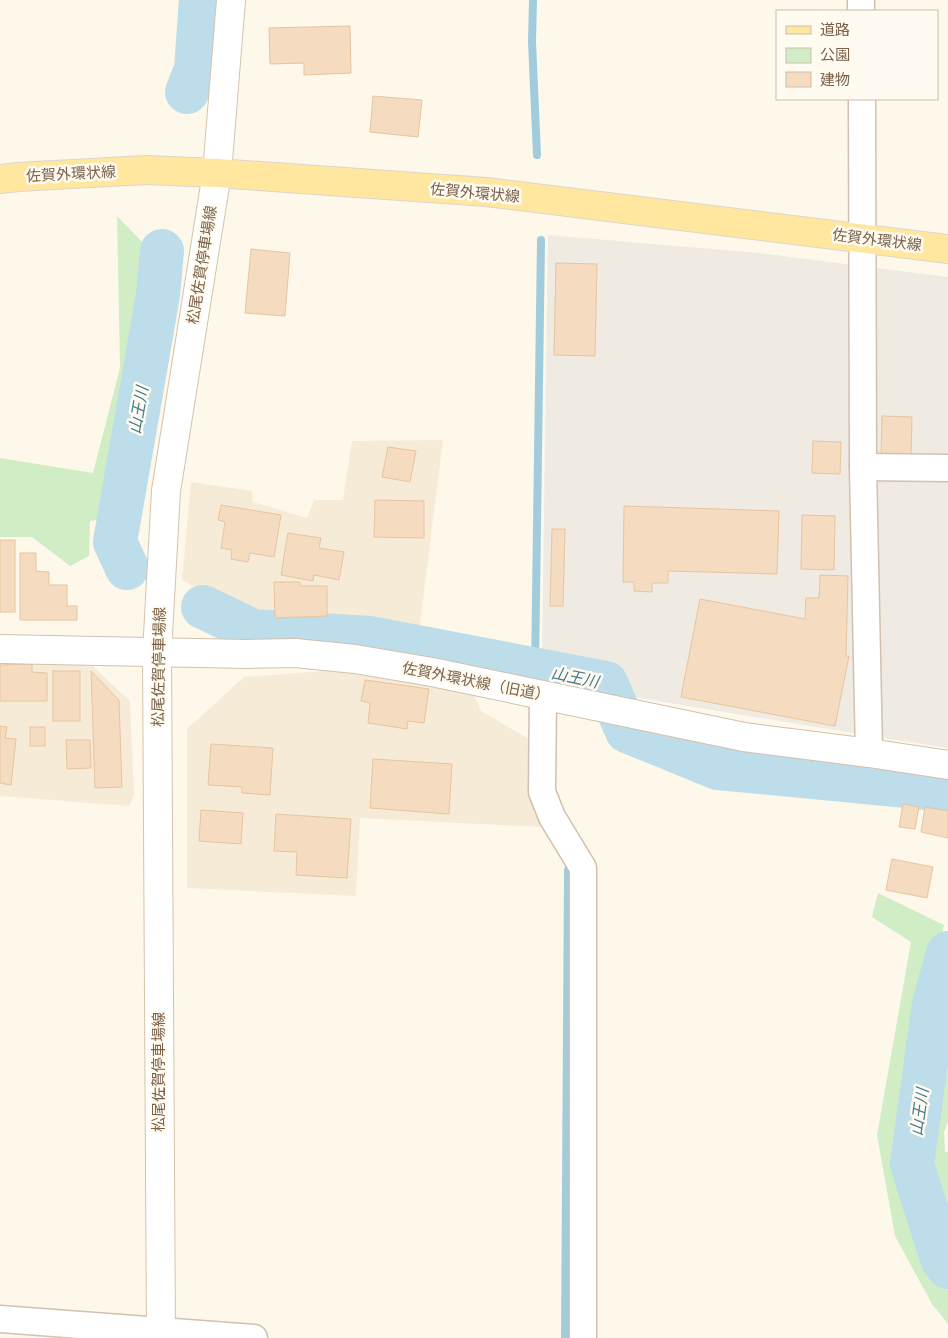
<svg xmlns="http://www.w3.org/2000/svg" width="948" height="1338" font-family="'PT Sans Narrow','Noto Sans JP',sans-serif">
<style>
.residential{fill:#f6ebd7}
.industrial{fill:#efeae2}
.green{fill:#d1edc6}
.lines{fill:none;stroke-linecap:round;stroke-linejoin:round}
.stream{stroke:#a2ccdc;stroke-width:8}
.river{stroke:#bcdde9;stroke-width:44}
.building{fill:#f5dbc0;stroke:#e8c49f}
.minor-casing{stroke:#d2c1ae;stroke-width:29}
.tertiary-casing{stroke:#d2c1ae;stroke-width:30}
.secondary-casing{stroke:#d5c3ab;stroke-width:30}
.primary-casing{stroke:#ddd6d0;stroke-width:30}
.minor{stroke:#fff;stroke-width:26}
.tertiary{stroke:#fff;stroke-width:28}
.secondary{stroke:#fff;stroke-width:28}
.primary{stroke:#ffe7a0;stroke-width:28}
.labels{text-anchor:middle;stroke-width:5;stroke-linejoin:round;paint-order:stroke}
.street-label{font-size:15px;fill:#7b614a;stroke:#fffbf1}
.water-label{font-size:16px;font-style:italic;fill:#427a8f;stroke:#fffbf1}
</style>
<rect width="100%" height="100%" fill="#fef8ea"/>
<g class="residential">
<path d="M443 440 419 631 258 624 182 580 191 482 252 491 253 502 307 518 314 500H343L352 441Z"/>
<path d="M0 660 88 662 130 701 134 795 129 806 0 796Z"/>
<path d="M351 669 472 691 481 711 534 742 543 827 360 818 356 896 187 888V729L244 677Z"/>
</g>
<path class="industrial" d="M548 235 759 253 948 277V748L877 737 634 697 624 675 542 657Z"/>
<g class="green">
<path d="M117 216 145 245 139 350 109 518 90 521 89 556 70 566 32 537H0V458L93 473 120 368Z"/>
<path d="M878 893 944 925 903 1096V1155L925 1248 948 1279V1324L932 1304 895 1236 877 1135 911 942 872 917Z"/>
<path d="M948 1016V1122L944 1132 945 1152H948V1247L922 1162 928 1113Z"/>
</g>
<g class="lines">
<g class="stream">
<path d="M533 0 532 42 537 155"/>
<path d="M535 669 541 240"/>
<path d="M565 1338 568 870"/>
</g>
<g class="river">
<path d="M187 92 196 69 201 0"/>
<path d="M127 568 115 542 158 295 162 251"/>
<path d="M203 607 253 631 370 638 606 683 627 731 718 768 948 790"/>
<path d="M948 953 934 1004 912 1164 942 1259 948 1267"/>
</g>
</g>
<g class="building">
<path d="M350 26 351 73 304 75V63L270 64 269 28Z"/>
<path d="M373 96 422 100 418 137 370 132Z"/>
<path d="M251 249 290 253 285 316 245 313Z"/>
<path d="M556 263 597 264 595 356 554 355Z"/>
<path d="M882 416 912 417 911 458H881Z"/>
<path d="M813 441 841 442 840 474 812 473Z"/>
<path d="M388 447 416 451 410 482 382 477Z"/>
<path d="M375 500 424 501V538L374 537Z"/>
<path d="M221 505 281 515 274 557 250 553 248 562 231 559 232 550 221 548 225 522 218 520Z"/>
<path d="M624 506 779 511 777 574 668 571V583H652V592L634 591V582H623Z"/>
<path d="M802 515 835 516 834 570 801 569Z"/>
<path d="M552 529H565L563 606H550Z"/>
<path d="M288 533 321 538 319 548 344 552 339 580 314 575 313 581 281 575Z"/>
<rect x="0" y="540" width="15" height="72"/>
<path d="M20 553H36V571L49 572V585H67V606H77V620H20Z"/>
<path d="M820 575 848 576 846 656H849L835 726 681 697 700 599 805 619 806 598H819Z"/>
<path d="M274 582H300V586H327V616L275 618Z"/>
<path d="M32 664V672L47 673V701H0V665Z"/>
<rect x="53" y="671" width="27" height="50"/>
<path d="M91 671 119 700 122 787 95 788Z"/>
<path d="M365 680 429 689 424 723 408 721 407 729 368 723 370 703 361 701Z"/>
<path d="M0 726 7 727 5 738 16 739 11 785 0 783Z"/>
<rect x="30" y="727" width="15" height="19"/>
<path d="M66 740H90L91 768 67 769Z"/>
<path d="M211 744 273 748 270 795 242 793V787L208 785Z"/>
<path d="M373 759 452 764 449 814 370 808Z"/>
<path d="M903 804 919 807 915 829 899 827Z"/>
<path d="M925 807 948 811V838L921 832Z"/>
<path d="M201 810 243 813 241 844 199 841Z"/>
<path d="M276 814 351 819 347 878 296 875 297 852 274 851Z"/>
<path d="M892 859 933 867 927 898 886 890Z"/>
</g>
<g class="lines">
<g class="minor-casing">
<g id="minor">
<path d="M861 0V11"/>
<path d="M862 99 863 467 869 753"/>
<path d="M863 467 948 468"/>
<path d="M543 695 542 792 552 817 583 868V1338"/>
<path d="M0 1319 254 1338"/>
</g>
</g>
<g class="tertiary-casing">
<path id="tertiary" d="M0 649 247 654 295 653 355 659 432 672 744 737 869 753 948 765"/>
</g>
<g class="secondary-casing">
<path id="secondary" d="M161 1338 157 653 166 491 217 173 231 0"/>
</g>
<g class="primary-casing">
<path id="primary" d="M0 179 18 177 146 170 217 173 486 192 948 249"/>
</g>
<use href="#minor" class="minor"/>
<use href="#tertiary" class="tertiary"/>
<use href="#secondary" class="secondary"/>
<use href="#primary" class="primary"/>
</g>
<g class="labels">
<g class="street-label">
<text transform="translate(71 174) rotate(-3)" y="5">佐賀外環状線</text>
<text transform="translate(475 193) rotate(5)" y="5">佐賀外環状線</text>
<text transform="translate(877 240) rotate(7)" y="5">佐賀外環状線</text>
<text transform="translate(202 265) rotate(-81)" y="5">松尾佐賀停車場線</text>
<text transform="translate(159 667) rotate(-89)" y="5">松尾佐賀停車場線</text>
<text transform="translate(476 682) rotate(11)" y="5">佐賀外環状線（旧道）</text>
<text transform="translate(159 1072) rotate(-90)" y="5">松尾佐賀停車場線</text>
</g>
<g class="water-label">
<text transform="translate(138 410) rotate(-80)" y="6">山王川</text>
<text transform="translate(575 677) rotate(12)" y="6">山王川</text>
<text transform="translate(919 1112) rotate(-82)" y="6">山王川</text>
</g>
</g>
<rect x="776" y="10" width="162" height="90" fill="#fffbf1" stroke="#cabdae"/>
<rect x="786" y="26" width="25" height="8" fill="#ffe7a0" stroke="#cabdae"/>
<text x="820" y="35" font-size="15" fill="#7b614a">道路</text>
<rect x="786" y="48" width="25" height="15" fill="#d1edc6" stroke="#cabdae"/>
<text x="820" y="60" font-size="15" fill="#7b614a">公園</text>
<rect x="786" y="72" width="25" height="15" fill="#f5dbc0" stroke="#cabdae"/>
<text x="820" y="85" font-size="15" fill="#7b614a">建物</text>
</svg>
